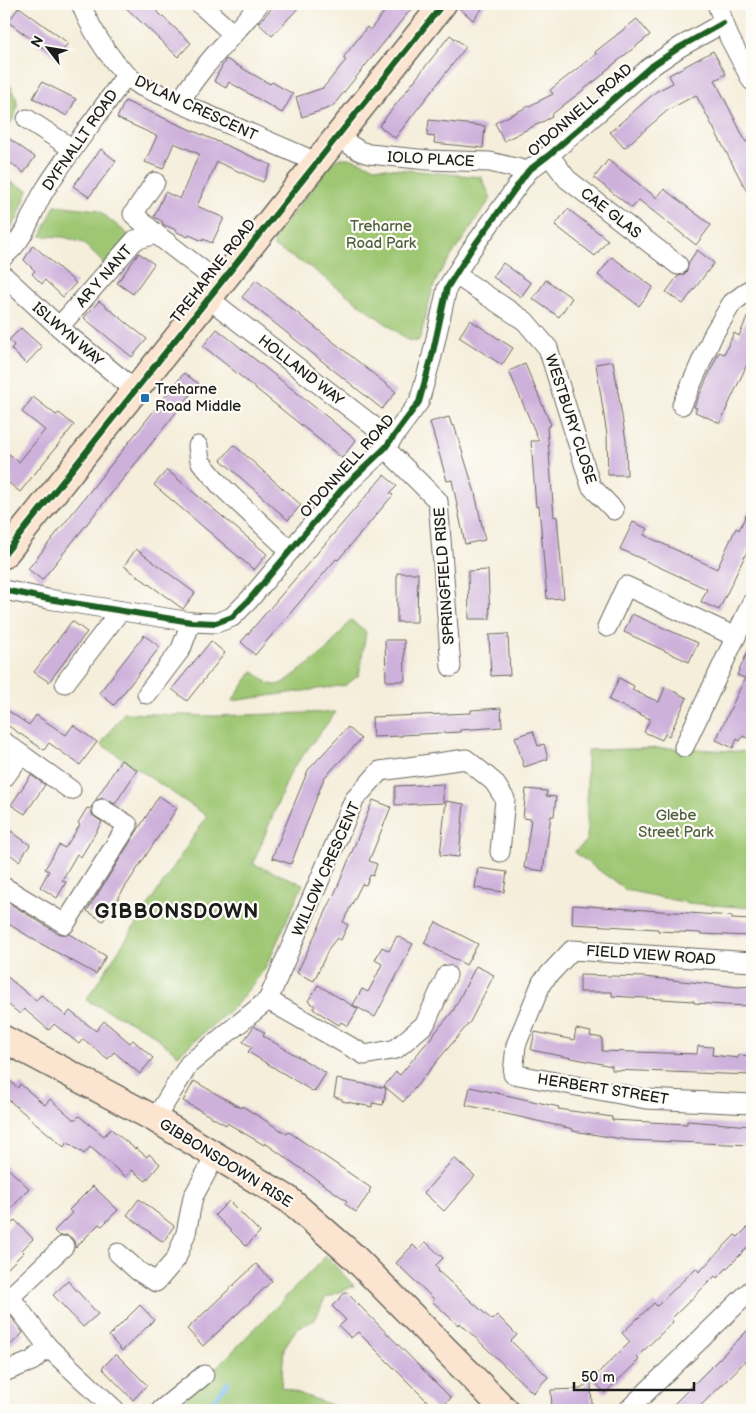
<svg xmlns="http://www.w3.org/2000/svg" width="756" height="1414" font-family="'Balsamiq Sans',sans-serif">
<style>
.green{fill:#9fc773;stroke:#5e7248}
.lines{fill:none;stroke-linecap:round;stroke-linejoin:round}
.stream{stroke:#74bbeb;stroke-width:5}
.building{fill:#ceb1db}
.street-casing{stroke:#68665f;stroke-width:21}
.secondary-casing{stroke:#68665f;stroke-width:29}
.street{stroke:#fff;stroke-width:19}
.secondary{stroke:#fce5d0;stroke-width:26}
.cycleway-casing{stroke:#fdfcf7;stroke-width:9}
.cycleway{stroke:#1b5e20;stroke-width:6}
.poi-dot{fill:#1f6fb2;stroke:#fdfcf7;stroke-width:2}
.labels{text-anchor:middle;stroke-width:4.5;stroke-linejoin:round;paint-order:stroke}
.street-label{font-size:15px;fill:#1c1c1c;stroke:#fdfcf7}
.park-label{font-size:15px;fill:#50603f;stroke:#fdfcf7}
.poi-label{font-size:15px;fill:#1c1c1c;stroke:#fdfcf7;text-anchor:start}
.district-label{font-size:20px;font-weight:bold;letter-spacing:1px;fill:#1c1c1c;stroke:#fdfcf7}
</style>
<rect width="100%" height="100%" fill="#fdfcf7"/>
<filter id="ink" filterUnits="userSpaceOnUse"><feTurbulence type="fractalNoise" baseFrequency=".02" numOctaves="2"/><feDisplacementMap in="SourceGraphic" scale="10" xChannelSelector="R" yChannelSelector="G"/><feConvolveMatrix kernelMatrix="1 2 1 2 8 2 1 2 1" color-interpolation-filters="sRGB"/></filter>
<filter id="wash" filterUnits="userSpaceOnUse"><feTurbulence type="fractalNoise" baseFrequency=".0096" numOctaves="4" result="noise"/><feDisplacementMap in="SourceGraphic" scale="20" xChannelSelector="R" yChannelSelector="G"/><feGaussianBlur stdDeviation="1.12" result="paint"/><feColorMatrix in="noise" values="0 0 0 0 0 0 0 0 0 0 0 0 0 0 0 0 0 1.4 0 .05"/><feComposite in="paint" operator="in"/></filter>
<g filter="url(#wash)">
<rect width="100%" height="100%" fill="#f5eedb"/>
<g class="green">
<path d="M4 76C21 101 22 108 4 133Z"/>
<path d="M340 158H349L375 167 481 177 491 198 439 274 432 291 421 335 418 341H409L310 267 274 247 273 240 278 232 333 162Z"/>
<path d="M4 179 28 190 17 219 4 239Z"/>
<path d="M55 205 98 210 130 236 104 264 83 243 64 237 41 236Z"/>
<path d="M351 620 366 632 359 675 346 685 232 701 253 671 269 684 278 685 289 679 326 651Z"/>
<path d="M336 712 291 771 253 864 303 884 265 969 236 1005 178 1055 147 1030 86 1000 207 816 101 744 124 713 214 716Z"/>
<path d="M672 748 752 752V908L688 903 626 890 574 852 587 841V750Z"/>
<path d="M326 1256 354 1286 325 1298 315 1320 297 1328 284 1348 281 1387 345 1410H175Z"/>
</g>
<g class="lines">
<path class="stream" d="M205 1410 228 1383"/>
</g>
<g id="blocks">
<g class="building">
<path d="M122 4H149L191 43 178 57Z"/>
<path d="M276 4H302L272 36 258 23Z"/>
<path d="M376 4H415L332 107 302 117 296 97 323 88 346 60 343 58 367 27 370 30 385 11Z"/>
<path d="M458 4H486L473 20 458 7Z"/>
<path d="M19 7 68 43 57 58 8 22Z"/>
<path d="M637 19 650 35 604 72 605 73 551 115 552 117 504 141 495 123 553 94 550 90 596 54 595 52Z"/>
<path d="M450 35 466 47 395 138 379 126Z"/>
<path d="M713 51 726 74 715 80 746 142H748L752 150V201L696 95 668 110 624 148 610 132 657 91 673 83 669 75Z"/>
<path d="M226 59 270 84 272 82 293 94 282 113 229 82 226 88 214 81Z"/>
<path d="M42 82 76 99 67 116 33 98Z"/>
<path d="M125 101 271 165 263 182 217 162 197 206 224 218 212 243 203 239V241L189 235 188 237 175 231 176 230 162 224 163 222 154 217 165 192 180 199 199 154 174 143 163 169 145 162 157 136 117 118Z"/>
<path d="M429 120 485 126 483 148 434 143 435 137 427 136Z"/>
<path d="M4 135 35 157 24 173 4 158Z"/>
<path d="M101 149 116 161 89 197 73 186Z"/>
<path d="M608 160 657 198 664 189 711 225 696 245 639 200 632 208 594 178Z"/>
<path d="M568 209 608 240 595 256 555 225Z"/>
<path d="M33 245 76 283 63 297 45 280 42 284 32 274 35 271 24 260Z"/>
<path d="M697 250 714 263 683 304 666 292 678 276 683 275 687 271 689 262Z"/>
<path d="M139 253 154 264 133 294 117 283Z"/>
<path d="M612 257 653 287 639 306 598 275Z"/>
<path d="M503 263 531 283 521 297 493 277Z"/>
<path d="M256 280 396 392 382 409 242 297Z"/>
<path d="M546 280 572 298 559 317 533 299Z"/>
<path d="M99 301 147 339 132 357 84 318Z"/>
<path d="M752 306V362L749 360 720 423 695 412 697 408 694 407 719 352 724 354 734 333 739 336Z"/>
<path d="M470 320 513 348 502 365 459 337Z"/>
<path d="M21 328 42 347 26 364 11 349 14 345 9 340Z"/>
<path d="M217 329 356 440 342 458 203 346Z"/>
<path d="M613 361 626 441 627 475H608L607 435 596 364Z"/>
<path d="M525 364 551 425 547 427 554 517 557 516 564 598 547 599 539 506 536 507 531 441H539L509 371Z"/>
<path d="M184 373 199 384 42 580 28 569Z"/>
<path d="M33 397 56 415 59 413 74 425 20 492 4 479V450L19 462 45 430 22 412Z"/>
<path d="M449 417 452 426 454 425 475 493 485 540 465 544 452 480 447 481 430 422Z"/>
<path d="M234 445 301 505 288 520 221 460Z"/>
<path d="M167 470 267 554 254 570 154 485Z"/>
<path d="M384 475 397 486 390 493 393 495 338 560 336 559 255 655 241 642Z"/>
<path d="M752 503V541L719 610 701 602 707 589 620 549 633 522 648 529 644 535 717 569 736 528 739 530Z"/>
<path d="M136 549 195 593 183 609 124 566Z"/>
<path d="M488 570 490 619H469L468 571Z"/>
<path d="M397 573H418L417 622H397Z"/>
<path d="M632 614 698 643 689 662 624 632Z"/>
<path d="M72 621 87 632 49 682 34 672Z"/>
<path d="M508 634 510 675 491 676 489 635Z"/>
<path d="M144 635 160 647 114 705 99 693Z"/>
<path d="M385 640H404L405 681H386Z"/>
<path d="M211 641 225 653 187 701 172 689Z"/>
<path d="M752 642V729L748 738 743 736 740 741 737 739 733 748 716 740 745 678 737 675Z"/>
<path d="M619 678 634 686 632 690 659 702 665 687 687 698 669 736 665 734 662 740 644 732 650 719 609 700Z"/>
<path d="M4 708 29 725 36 715 66 735 73 725 97 742 80 765 49 743 44 750 4 723Z"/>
<path d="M501 708 502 727 460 730V732L402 735V736L373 737 372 717 471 713V710Z"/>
<path d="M348 727 361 739 324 778 291 864 272 858 308 770Z"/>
<path d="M533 731 538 746 544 744 548 759 524 767 515 737Z"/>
<path d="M121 760 137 770 132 778 115 804 103 798 95 801Z"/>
<path d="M31 775 45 785 25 814 11 805Z"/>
<path d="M443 784V803L395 805V786Z"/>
<path d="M526 789 547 791 546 796 556 797 554 816H551L543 871 524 868 531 819 523 818Z"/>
<path d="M159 796 177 808 103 921 87 911Z"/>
<path d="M373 800 391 807 369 861 377 864 373 876 370 875 366 885 362 884 343 922 348 925 341 940 337 938 329 948 314 981 297 973 338 886Z"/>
<path d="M446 801 464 804 459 857 440 855Z"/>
<path d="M92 806V815L102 822 81 857 77 854 62 880 66 882 57 898 40 887 49 871 45 869 59 845 65 848 80 825 78 823 87 808 89 809Z"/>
<path d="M4 826 30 845 19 861 4 850Z"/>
<path d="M478 868 507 872 504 892 475 888Z"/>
<path d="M4 900 59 934H69L106 956 96 974 36 941 4 921Z"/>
<path d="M573 905 732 916V919L752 920V936L700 934V933L658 931V929L572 924Z"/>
<path d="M436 922 478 944 466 965 424 943Z"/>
<path d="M397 936 413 944 375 1017 353 1005 362 989 368 992 377 975 382 964 375 960 382 947 389 951Z"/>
<path d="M476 966 494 975 470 1022 403 1102 384 1086 396 1072 400 1075 453 1011Z"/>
<path d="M4 974 36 1001 41 995 66 1016 70 1011 96 1031 104 1021 130 1043 133 1040 153 1058 140 1074 114 1052 108 1059 83 1039 79 1044 54 1024 49 1030 24 1009 20 1014 4 1001Z"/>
<path d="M580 975 644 977 738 987 752 986V1006L725 1005 694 1003V1001L612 996V992H580Z"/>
<path d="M318 985 358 1009 348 1026 341 1022 339 1025 313 1009 315 1006 308 1001Z"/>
<path d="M254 1026 265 1033 263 1036 326 1073 314 1092 248 1052 252 1047 243 1042Z"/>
<path d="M576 1029 591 1032 590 1036 602 1038V1051L697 1054 698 1046 713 1047 712 1055 738 1058 739 1055 752 1056V1075L612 1070V1066L531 1050 535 1032 574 1040Z"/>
<path d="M4 1076 18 1088 20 1084 45 1105 50 1099 73 1119H76L79 1116 104 1136 111 1129 135 1149 136 1148 147 1157 149 1154 160 1164 146 1181 132 1170 126 1177 90 1147 84 1154 67 1142 64 1147 4 1096Z"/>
<path d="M337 1079 386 1088 383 1105 372 1103V1107L342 1101V1099L334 1097Z"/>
<path d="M194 1081 241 1108 242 1106 287 1134 289 1132 371 1188 369 1191 370 1192 356 1212 345 1204 347 1201 265 1143 264 1145 227 1123 226 1125 183 1101Z"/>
<path d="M470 1087 559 1107 558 1109 612 1117V1120L687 1124V1121L752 1126V1145L628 1140 573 1131V1129L466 1105Z"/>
<path d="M454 1158 475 1176 444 1211 424 1193Z"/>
<path d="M4 1165 29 1188 4 1217Z"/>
<path d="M93 1186 118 1210 102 1226 99 1224 75 1248V1243L72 1238 67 1235 59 1236 54 1231 72 1213 69 1210Z"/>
<path d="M139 1199 174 1226 163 1242 127 1215Z"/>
<path d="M229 1201 260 1232 246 1246 215 1215Z"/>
<path d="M15 1220 33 1239 22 1250 24 1252 4 1272V1232Z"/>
<path d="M752 1223V1243L717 1278 715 1276 671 1319 673 1322 637 1357 639 1360 605 1393 592 1379 630 1342 622 1333 654 1303 657 1306 696 1268 699 1272 735 1235 738 1237Z"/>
<path d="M426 1242 443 1258 435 1266 439 1270 438 1271 492 1320 497 1315 517 1335 511 1341 548 1377 533 1393 460 1323 458 1325 432 1301 434 1299 396 1263 413 1245 418 1250Z"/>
<path d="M256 1264 272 1281 203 1346 187 1329Z"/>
<path d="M68 1281 98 1314 83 1327 53 1295Z"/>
<path d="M346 1292 451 1398 438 1410H436L358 1332 351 1338 339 1326 346 1320 332 1306Z"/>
<path d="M140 1305 154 1320 122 1351 109 1336Z"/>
<path d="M4 1307 23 1333 4 1351Z"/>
<path d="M752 1326V1354L728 1379 696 1410H668Z"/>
<path d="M116 1354 147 1385 133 1400 102 1368Z"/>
<path d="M591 1380 592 1408 552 1409 551 1390 581 1389Z"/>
</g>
</g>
</g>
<g filter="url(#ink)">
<use href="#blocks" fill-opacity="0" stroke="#68665f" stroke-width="1"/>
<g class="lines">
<g class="street-casing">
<g id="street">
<path d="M81 4C92 32 115 70 141 86L316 162"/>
<path d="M200 4 232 33"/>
<path d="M717 4 729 37 752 81"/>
<path d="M180 102C202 64 232 38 259 4"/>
<path d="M27 119 73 149"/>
<path d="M337 137 360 151 369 154 428 160 490 162 528 171"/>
<path d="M549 155 567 179 678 265"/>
<path d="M156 234 219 283"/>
<path d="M4 256C27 238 31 211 46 188 71 149 100 113 126 75"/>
<path d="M456 275 525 321 548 348 591 486 614 510"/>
<path d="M4 276 69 336 135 390"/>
<path d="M208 298 381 432 385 448 438 501 451 667"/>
<path d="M59 327 135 240 156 234 133 214 155 182"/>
<path d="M682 405 714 333 732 303 752 288"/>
<path d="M198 446 200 461 220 485 289 550"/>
<path d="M4 590 48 599 191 622 216 623 232 617 249 600 342 489 385 448 419 402 432 356 447 288 471 250 528 171 549 155 649 68 680 47 723 23"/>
<path d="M607 627 626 586 736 637"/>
<path d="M65 683 120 611"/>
<path d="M147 694 181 649 191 622"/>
<path d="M4 742 71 790"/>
<path d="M684 747 752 602"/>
<path d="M4 778 21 755"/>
<path d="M4 887 65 924 128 825 102 809"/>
<path d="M752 962 572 950 542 982 516 1045 513 1074 646 1099 752 1104"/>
<path d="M268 1000 365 1055 396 1049 425 1024 447 975"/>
<path d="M155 1119 189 1064 268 1000 354 800 380 771 466 759 494 782 505 799 500 852"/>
<path d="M118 1253 138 1271 156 1282 176 1259 186 1233 193 1197 216 1155"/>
<path d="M48 1347 10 1297 64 1246"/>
<path d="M4 1372 32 1361 48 1347 115 1410"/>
<path d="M161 1410 204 1375"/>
<path d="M628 1410 752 1289"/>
</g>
</g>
<g class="secondary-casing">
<g id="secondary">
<path d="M4 555 443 4"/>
<path d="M4 1039 155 1119 288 1199 353 1256 505 1410"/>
</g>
</g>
<use href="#street" class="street"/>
<use href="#secondary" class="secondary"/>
<g class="cycleway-casing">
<g id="cycleway">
<path d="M4 555 443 4"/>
<path d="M4 590 48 599 191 622 216 623 232 617 249 600 342 489 385 448 419 402 432 356 447 288 471 250 528 171 549 155 649 68 680 47 723 23"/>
</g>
</g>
<use href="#cycleway" class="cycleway"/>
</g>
</g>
<rect class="poi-dot" x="140" y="393" width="10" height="10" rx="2.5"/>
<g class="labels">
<g class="street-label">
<text transform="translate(196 108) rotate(25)" y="5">DYLAN CRESCENT</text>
<text transform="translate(580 110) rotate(-41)" y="5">O'DONNELL ROAD</text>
<text transform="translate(80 140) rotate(-55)" y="5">DYFNALLT ROAD</text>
<text transform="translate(431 159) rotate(3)" y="5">IOLO PLACE</text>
<text transform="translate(611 213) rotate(38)" y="5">CAE GLAS</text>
<text transform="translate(213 271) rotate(-52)" y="5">TREHARNE ROAD</text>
<text transform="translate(104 276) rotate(-49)" y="5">AR Y NANT</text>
<text transform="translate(68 334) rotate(41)" y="5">ISLWYN WAY</text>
<text transform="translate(301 370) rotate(38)" y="5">HOLLAND WAY</text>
<text transform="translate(571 419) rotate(72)" y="5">WESTBURY CLOSE</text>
<text transform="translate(347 466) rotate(-48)" y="5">O'DONNELL ROAD</text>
<text transform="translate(444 576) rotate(-94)" y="5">SPRINGFIELD RISE</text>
<text transform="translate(326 869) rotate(-66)" y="5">WILLOW CRESCENT</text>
<text transform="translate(651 955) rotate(4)" y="5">FIELD VIEW ROAD</text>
<text transform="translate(603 1089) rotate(9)" y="5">HERBERT STREET</text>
<text transform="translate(226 1163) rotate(32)" y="5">GIBBONSDOWN RISE</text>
</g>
<g class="park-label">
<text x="381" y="231">Treharne<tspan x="381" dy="17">Road Park</tspan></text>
<text x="676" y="820">Glebe<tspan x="676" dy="17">Street Park</tspan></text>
</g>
<g class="poi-label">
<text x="155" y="394">Treharne<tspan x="155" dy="17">Road Middle</tspan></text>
</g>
<g class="district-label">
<text x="177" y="918">GIBBONSDOWN</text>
</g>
</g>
<rect width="756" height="1414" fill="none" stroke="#fdfcf7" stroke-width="20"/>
<g transform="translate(48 48) rotate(301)" stroke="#fdfcf7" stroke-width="4" paint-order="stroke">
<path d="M0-4L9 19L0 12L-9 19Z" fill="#1c1c1c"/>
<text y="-8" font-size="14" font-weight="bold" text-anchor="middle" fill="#1c1c1c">N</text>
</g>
<path d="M574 1382v8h120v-8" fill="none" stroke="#1c1c1c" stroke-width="2.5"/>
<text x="581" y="1382" font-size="15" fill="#1c1c1c" stroke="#fdfcf7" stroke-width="4" paint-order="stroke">50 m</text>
</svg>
